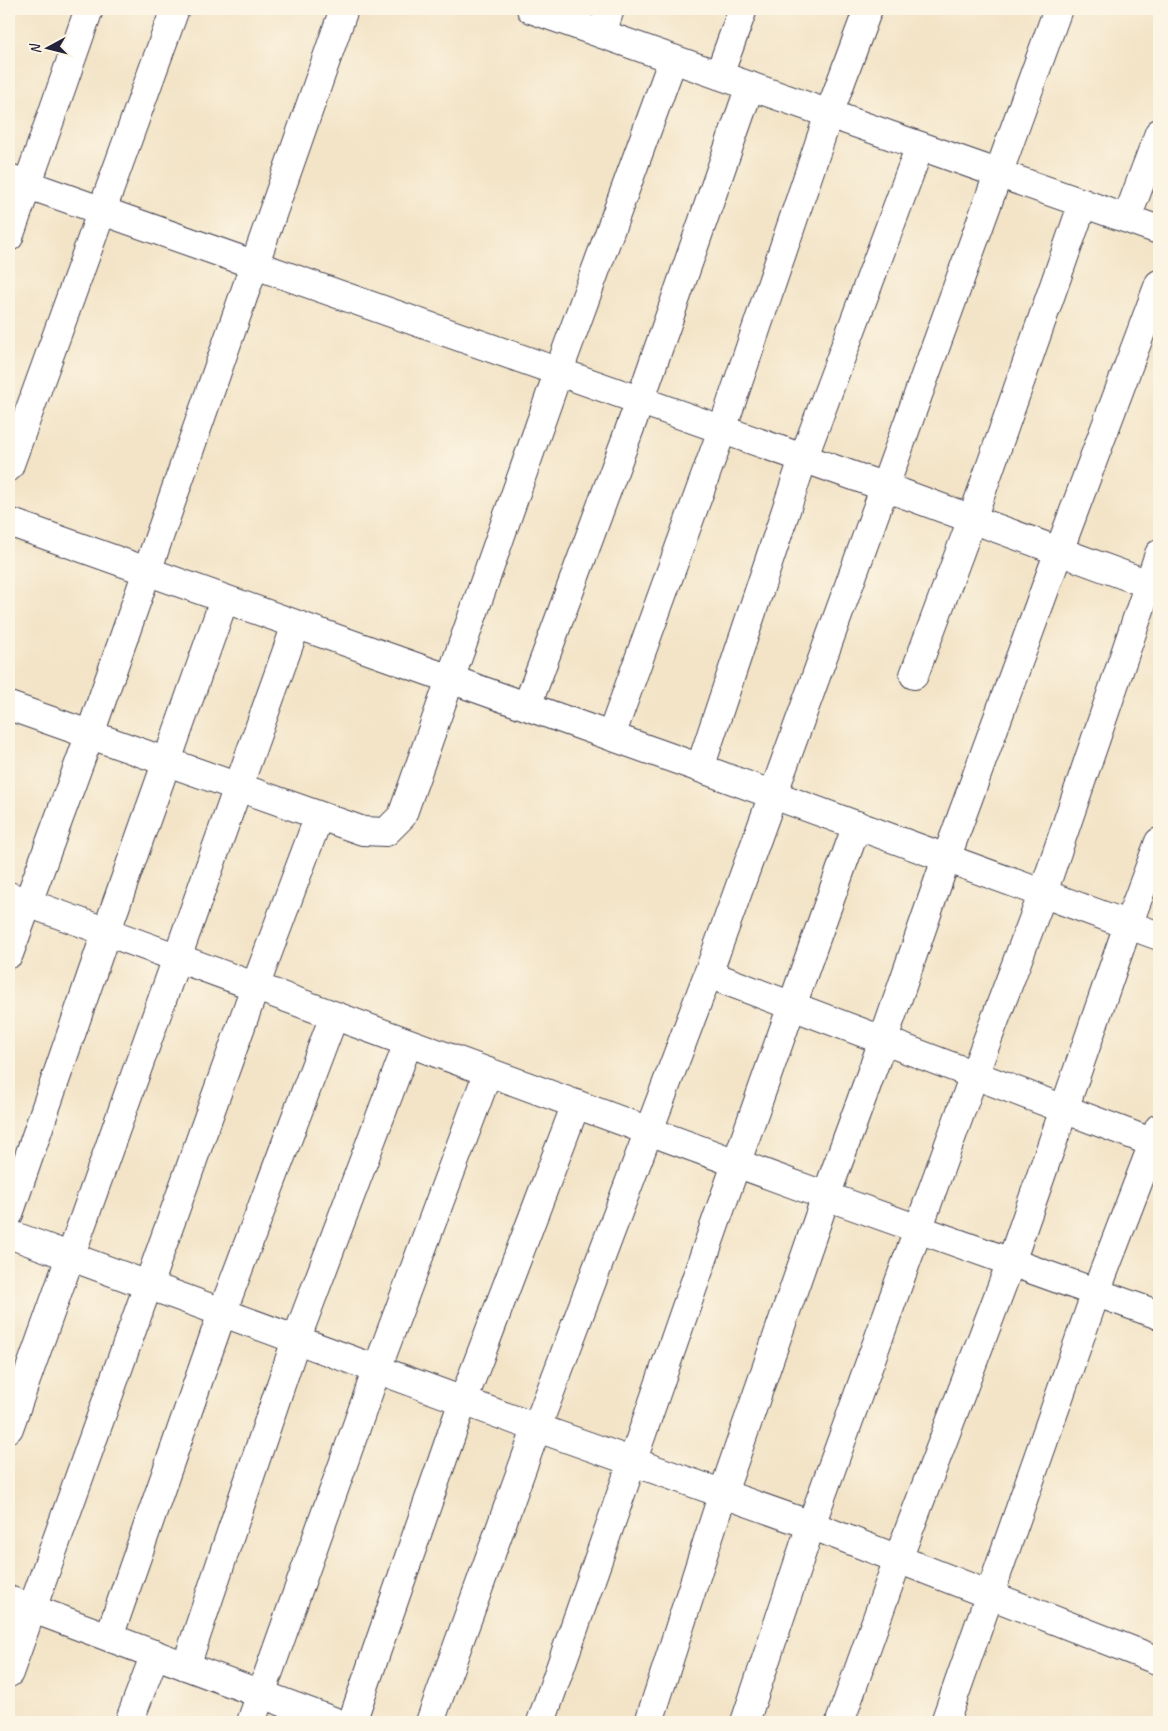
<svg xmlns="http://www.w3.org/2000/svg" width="1168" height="1731" font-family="Caveat,sans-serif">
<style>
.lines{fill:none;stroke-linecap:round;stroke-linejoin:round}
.minor-casing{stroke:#413f50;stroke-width:30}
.minor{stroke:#fff;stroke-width:28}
</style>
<rect width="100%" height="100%" fill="#fcf5e5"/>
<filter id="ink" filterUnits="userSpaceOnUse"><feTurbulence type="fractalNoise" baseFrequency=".02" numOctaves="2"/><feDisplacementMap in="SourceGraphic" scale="10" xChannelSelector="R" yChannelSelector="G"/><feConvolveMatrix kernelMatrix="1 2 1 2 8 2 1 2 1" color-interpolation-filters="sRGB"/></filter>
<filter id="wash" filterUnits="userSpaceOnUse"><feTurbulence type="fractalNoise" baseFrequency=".0096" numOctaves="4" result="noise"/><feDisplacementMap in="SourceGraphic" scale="20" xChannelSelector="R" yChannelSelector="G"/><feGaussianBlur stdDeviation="1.12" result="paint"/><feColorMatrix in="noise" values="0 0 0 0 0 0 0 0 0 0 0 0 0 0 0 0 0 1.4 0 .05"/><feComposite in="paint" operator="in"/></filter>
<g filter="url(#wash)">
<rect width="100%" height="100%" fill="#f3e4c7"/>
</g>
<g filter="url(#ink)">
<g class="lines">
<g class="minor-casing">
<g id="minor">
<path d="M531 9 1159 230"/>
<path d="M602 34 610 9"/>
<path d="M719 75 743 9"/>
<path d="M9 178 885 487 1159 588"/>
<path d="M1127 218 1159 133"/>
<path d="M9 237 89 9"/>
<path d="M9 467 175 9"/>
<path d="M9 522 700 768 1159 936"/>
<path d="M914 675 972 519 1083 203"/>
<path d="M9 706 363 831 386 832 402 816 558 373 673 59"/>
<path d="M527 706 640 401 750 86"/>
<path d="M611 736 722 430 829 114 868 9"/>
<path d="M700 768 803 459 920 146"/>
<path d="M9 896 826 1196 1159 1315"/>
<path d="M9 954 90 734 344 9"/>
<path d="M708 974 1159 1145"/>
<path d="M9 1214 106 933 224 600"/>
<path d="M9 1234 515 1420 811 1525 1159 1661"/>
<path d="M9 1428 296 625"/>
<path d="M9 1600 336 1722"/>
<path d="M109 1637 222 1313 334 1016"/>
<path d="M186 1666 296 1340 408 1043"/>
<path d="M9 1673 255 987 319 816"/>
<path d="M129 1722 155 1654"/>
<path d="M251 1722 377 1369 488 1072"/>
<path d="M352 1722 463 1401 576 1104"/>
<path d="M430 1722 537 1427 708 974 1058 9"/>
<path d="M541 1722C647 1423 748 1123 857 825"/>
<path d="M649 1722 723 1493 826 1196 883 1041 946 859 1059 551 1159 284"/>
<path d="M745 1722 811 1525 974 1075 1043 893 1159 554"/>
<path d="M840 1722 898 1559 1011 1262 1128 925 1159 842"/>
<path d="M945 1722 1096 1292 1159 1128"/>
</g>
</g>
<use href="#minor" class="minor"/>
</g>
</g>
<rect width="1168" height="1731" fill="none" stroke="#fcf5e5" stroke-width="30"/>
<g transform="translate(48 48) rotate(263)" stroke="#fcf5e5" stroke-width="4" paint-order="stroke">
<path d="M0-4L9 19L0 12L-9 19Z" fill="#22223b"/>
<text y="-8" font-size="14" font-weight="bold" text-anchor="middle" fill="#22223b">N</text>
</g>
</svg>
